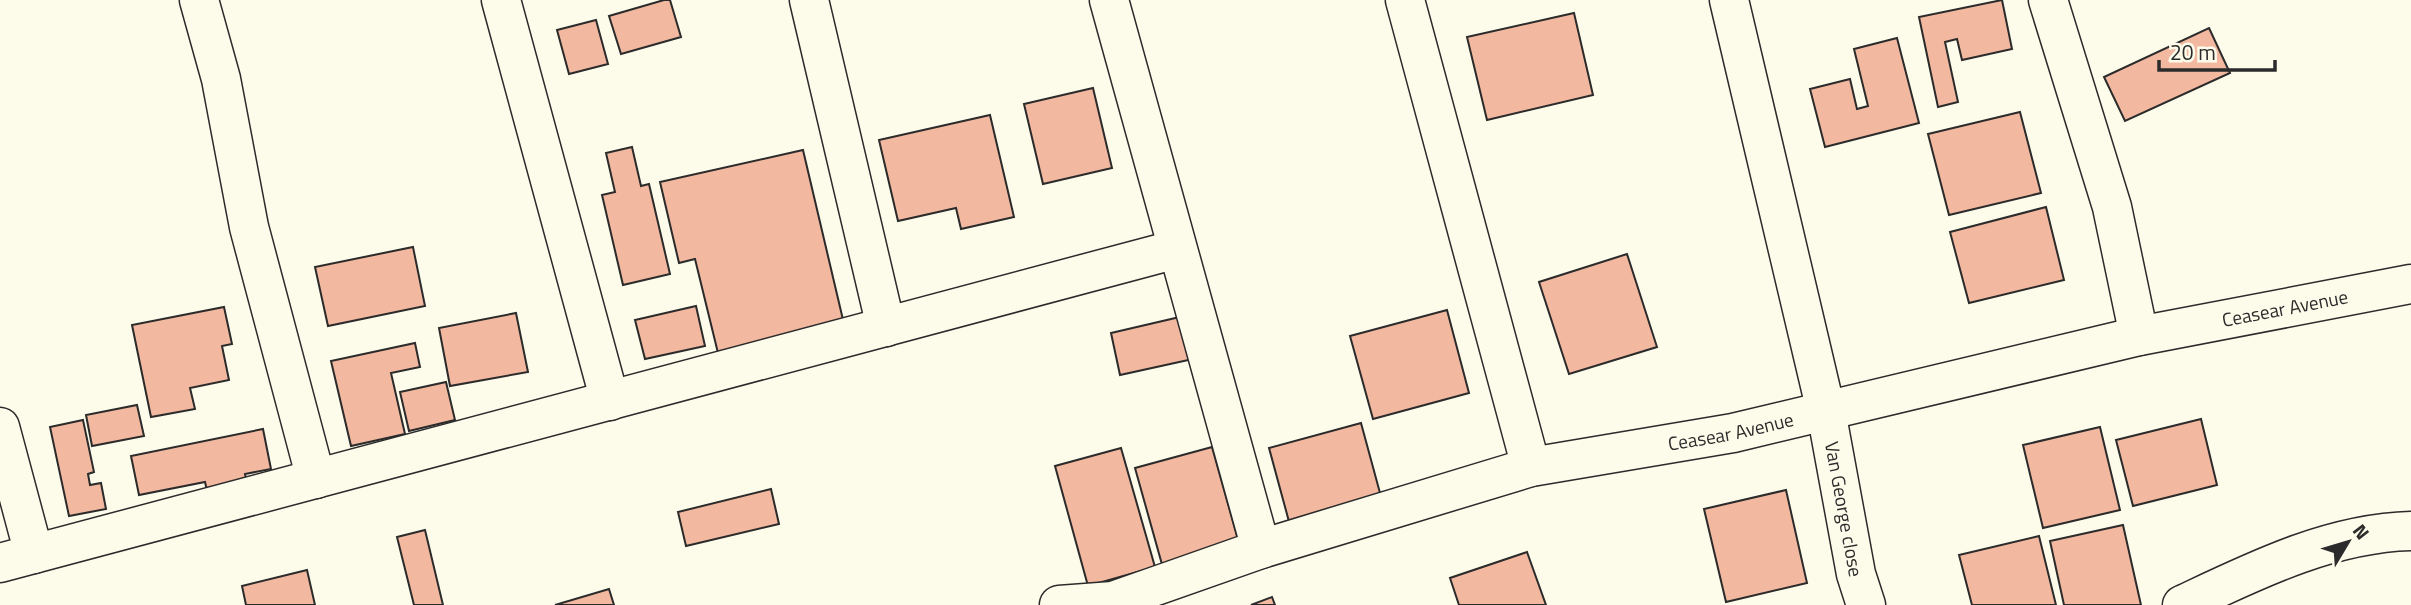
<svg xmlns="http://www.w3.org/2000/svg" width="2411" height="605" font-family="'Titillium Web',sans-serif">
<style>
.building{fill:#f2b8a0;stroke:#2b2b2b;stroke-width:2}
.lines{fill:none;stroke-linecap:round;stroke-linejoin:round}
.minor-casing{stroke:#2b2b2b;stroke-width:41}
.minor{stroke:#fdfbea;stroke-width:38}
.labels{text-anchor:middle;stroke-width:5;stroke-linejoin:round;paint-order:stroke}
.street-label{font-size:19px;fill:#2b2b2b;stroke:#fdfbea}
</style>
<rect width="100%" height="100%" fill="#fdfbea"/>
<g class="building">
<path d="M664 0H670L681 37 621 54 609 16Z"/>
<path d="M2002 0 2012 49 1962 60 1957 39 1945 42 1958 102 1938 107 1919 17Z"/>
<path d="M1574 13 1593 95 1487 120 1467 37Z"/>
<path d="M596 20 608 64 569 74 557 30Z"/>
<path d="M2209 28 2230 73 2125 121 2104 77Z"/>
<path d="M1897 38 1919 123 1825 147 1810 89 1850 79 1857 109 1868 106 1854 49Z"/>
<path d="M1093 88 1112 168 1043 184 1024 104Z"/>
<path d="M2020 112 2041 193 1949 215 1928 134Z"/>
<path d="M990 115 1014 217 961 229 956 208 898 221 879 140Z"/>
<path d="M632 147 641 186 649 184 670 274 623 285 602 195 615 192 606 153Z"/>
<path d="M803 150 844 324 718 353 695 259 679 263 660 182Z"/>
<path d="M2046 207 2064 280 1969 303 1950 232Z"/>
<path d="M413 247 425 306 328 326 315 267Z"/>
<path d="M1627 254 1657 347 1569 374 1539 282Z"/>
<path d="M696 306 705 346 645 359 635 320Z"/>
<path d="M224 307 232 344 222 346 229 380 190 388 195 409 151 417 132 325Z"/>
<path d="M1447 310 1469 393 1373 419 1350 336Z"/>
<path d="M516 313 528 372 450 386 439 328Z"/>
<path d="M1184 316 1193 359 1120 375 1111 333Z"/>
<path d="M415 343 420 367 391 373 405 434 351 446 331 361Z"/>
<path d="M446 382 455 420 409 431 400 392Z"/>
<path d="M137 405 144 436 92 446 86 415Z"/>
<path d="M2201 419 2217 485 2133 506 2116 440Z"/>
<path d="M83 420 94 472 88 474 90 485 101 483 106 509 69 516 50 427Z"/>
<path d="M1361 423 1383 504 1291 529 1269 448Z"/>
<path d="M2100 427 2120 510 2043 528 2023 445Z"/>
<path d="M263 429 271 469 245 474 248 487 208 495 205 482 139 495 131 456Z"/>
<path d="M1212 447 1240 547 1163 568 1135 468Z"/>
<path d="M1121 448 1155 567 1088 586 1055 466Z"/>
<path d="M771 489 779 524 686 546 678 512Z"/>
<path d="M1786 490 1807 583 1726 602 1704 509Z"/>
<path d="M2123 525 2141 605H2064L2050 541Z"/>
<path d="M425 530 443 605H414L397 537Z"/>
<path d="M2039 536 2056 605H1972L1959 555Z"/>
<path d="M1527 552 1546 605H1459L1450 578Z"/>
<path d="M307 570 315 605H246L242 586Z"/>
<path d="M609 589 614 605H555Z"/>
<path d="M1272 597 1275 605H1251Z"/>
</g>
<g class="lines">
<g class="minor-casing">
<g id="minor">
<path d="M199 0 221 79 249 227 316 479"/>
<path d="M501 0 610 401"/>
<path d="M809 0 886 327"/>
<path d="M1109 0 1261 549"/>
<path d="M1405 0 1531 467"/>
<path id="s1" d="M1729 0 1826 411 1856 574 1866 605"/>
<path d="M2048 0 2112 207 2139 336"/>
<path d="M0 427 34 554"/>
<path d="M0 563 1177 249"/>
<path id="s2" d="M1059 605 1113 601 1261 549 1531 467 1733 433 2139 336 2411 284"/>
<path d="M2182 605C2254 571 2330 533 2411 531"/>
</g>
</g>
<use href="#minor" class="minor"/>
</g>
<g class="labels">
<g class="street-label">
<text dy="7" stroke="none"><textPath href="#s2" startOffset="1264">Ceasear Avenue</textPath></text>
<text dy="7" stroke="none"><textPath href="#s2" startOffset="696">Ceasear Avenue</textPath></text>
<text dy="7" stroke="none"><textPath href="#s1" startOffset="522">Van George close</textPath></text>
</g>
</g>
<g transform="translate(2348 542) rotate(52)" stroke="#fdfbea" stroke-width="5" paint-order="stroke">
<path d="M0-5L12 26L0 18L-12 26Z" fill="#2b2b2b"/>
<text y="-10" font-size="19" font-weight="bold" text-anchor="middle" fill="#2b2b2b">N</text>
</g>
<path d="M2159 60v10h116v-10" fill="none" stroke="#2b2b2b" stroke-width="3.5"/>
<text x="2170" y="60" font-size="21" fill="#2b2b2b" stroke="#fdfbea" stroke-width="5" paint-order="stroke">20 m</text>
</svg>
